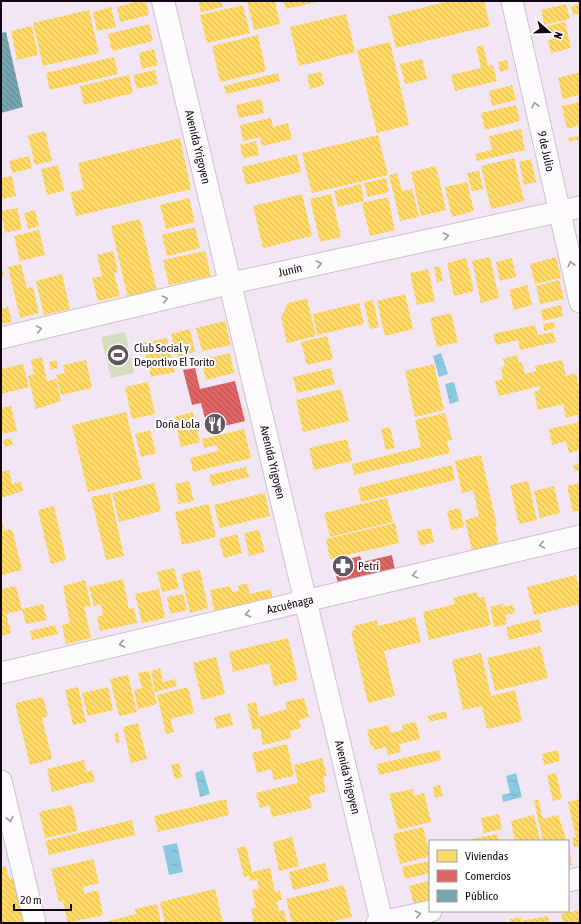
<svg xmlns="http://www.w3.org/2000/svg" width="581" height="924" font-family="'Asap Condensed',sans-serif">
<style>
.garden{fill:#d4ddc0}
.water{fill:url(#water-ripples)}
.homes{fill:url(#homes-back-hatch)}
.shops{fill:url(#shops-back-hatch)}
.public{fill:url(#public-back-hatch)}
.lines{fill:none;stroke-linecap:round;stroke-linejoin:round}
.minor-casing{stroke:#ccc2cc;stroke-width:23}
.secondary-casing{stroke:#ccc2cc;stroke-width:24}
.minor{stroke:#fdfbfd;stroke-width:21}
.secondary{stroke:#fdfbfd;stroke-width:22}
.oneway{stroke:#9e9a9e}
.labels{text-anchor:middle;stroke-width:4;stroke-linejoin:round;paint-order:stroke}
.street-label{font-size:12px;fill:#100810;stroke:#fff}
.poi-label{font-size:12px;fill:#100810;stroke:#fff;text-anchor:start}
</style>
<defs>
<pattern id="water-ripples" width="26" height="14" patternUnits="userSpaceOnUse"><rect width="26" height="14" fill="#88c9df"/><path d="M2 4q2-2 4 0t4 0M15 11q2-2 4 0t4 0" fill="none" stroke="#74abbe"/></pattern>
<pattern id="homes-back-hatch" width="6" height="6" patternUnits="userSpaceOnUse"><rect width="6" height="6" fill="#ffd966"/><path d="M-1 5l2 2M0 0l6 6M5-1l2 2" fill="none" stroke="#dab957"/></pattern>
<pattern id="shops-back-hatch" width="6" height="6" patternUnits="userSpaceOnUse"><rect width="6" height="6" fill="#e06666"/><path d="M-1 5l2 2M0 0l6 6M5-1l2 2" fill="none" stroke="#b45253"/></pattern>
<pattern id="public-back-hatch" width="6" height="6" patternUnits="userSpaceOnUse"><rect width="6" height="6" fill="#76a5af"/><path d="M-1 5l2 2M0 0l6 6M5-1l2 2" fill="none" stroke="#5f848d"/></pattern>
</defs>
<rect width="100%" height="100%" fill="#f3e6f4"/>
<path class="garden" d="M125 332 134 373 111 378 101 337Z"/>
<g class="water">
<path d="M441 353 448 374 439 377 433 356Z"/>
<path d="M454 382 459 401 450 404 445 384Z"/>
<path d="M203 770 210 794 200 797 195 773Z"/>
<path d="M516 773 522 797 503 802 502 795 510 793 506 776Z"/>
<path d="M177 843 183 872 169 875 163 846Z"/>
</g>
<g class="homes">
<path d="M139 1H146L149 15 120 22 117 7Z"/>
<path d="M198 1H221L223 7 201 12Z"/>
<path d="M247 1H275L280 24 254 30Z"/>
<path d="M284 1H317V2L286 9Z"/>
<path d="M450 1H484L490 26 396 48 388 16Z"/>
<path d="M566 4 570 19 544 25 541 10Z"/>
<path d="M580 4V13L573 15 571 6Z"/>
<path d="M243 5 250 33 207 43 200 15Z"/>
<path d="M111 7 116 27 97 31 93 12Z"/>
<path d="M89 10 99 53 43 66 33 23Z"/>
<path d="M346 14 355 52 299 66 290 27Z"/>
<path d="M565 22 571 48 551 53 548 40 555 38 554 33 549 34 547 26Z"/>
<path d="M149 24 153 41 112 51 108 34Z"/>
<path d="M32 26 38 55 17 60 11 31Z"/>
<path d="M258 35 266 71 220 82 212 46Z"/>
<path d="M390 42 409 125 377 133 357 50Z"/>
<path d="M483 45 488 66 493 65 497 81 455 91 451 75 481 68 476 47Z"/>
<path d="M154 49 158 65 142 69 139 53Z"/>
<path d="M114 57 118 74 50 90 46 73Z"/>
<path d="M422 59 427 79 405 84 400 64Z"/>
<path d="M507 60 509 69 500 72 498 62Z"/>
<path d="M155 70 158 84 137 89 133 75Z"/>
<path d="M321 72 324 85 310 89 307 75Z"/>
<path d="M580 72V95L563 99 558 78Z"/>
<path d="M278 73 280 81 226 94 224 86Z"/>
<path d="M129 75 133 93 84 105 80 86Z"/>
<path d="M512 85 516 100 492 106 489 91Z"/>
<path d="M261 99 264 113 239 118 236 105Z"/>
<path d="M580 102V125L567 129 562 106Z"/>
<path d="M516 105 520 121 485 130 481 113Z"/>
<path d="M271 118 273 127 288 123 292 139 262 146 260 137 243 141 240 125Z"/>
<path d="M521 129 525 150 477 161 475 154 492 150 489 136Z"/>
<path d="M45 131 52 161 35 165 28 135Z"/>
<path d="M378 135 388 175 312 193 302 153Z"/>
<path d="M580 136V139L569 142 568 138Z"/>
<path d="M180 138 191 189 76 216 70 192 84 189 78 163Z"/>
<path d="M256 141 259 155 243 158 240 145Z"/>
<path d="M297 154 301 172 246 185 242 167Z"/>
<path d="M29 156 32 168 12 173 9 161Z"/>
<path d="M514 158 524 201 491 209 481 166Z"/>
<path d="M531 159 536 182 524 185 519 162Z"/>
<path d="M58 165 64 191 47 195 41 169Z"/>
<path d="M436 166 446 210 421 216 411 172Z"/>
<path d="M479 171 483 189 472 191 467 173Z"/>
<path d="M397 173 402 191 412 189 419 217 400 221 389 175Z"/>
<path d="M12 176 16 196 1 199V178Z"/>
<path d="M386 178 389 192 368 197 364 183Z"/>
<path d="M467 182 474 211 452 217 445 187Z"/>
<path d="M361 184 364 201 338 207 334 191Z"/>
<path d="M302 194 312 236 263 248 253 206Z"/>
<path d="M331 194 341 237 320 242 310 199Z"/>
<path d="M388 197 395 230 370 236 362 203Z"/>
<path d="M189 198 195 222 166 229 160 205Z"/>
<path d="M17 208 22 229 5 233 1 211Z"/>
<path d="M35 210 39 226 28 229 24 213Z"/>
<path d="M140 219 157 291 128 298 111 226Z"/>
<path d="M195 227 200 248 167 256 162 235Z"/>
<path d="M39 230 45 255 20 261 14 236Z"/>
<path d="M113 251 118 272 114 273 120 296 98 301 92 278 102 276 97 255Z"/>
<path d="M205 251 211 276 169 285 163 260Z"/>
<path d="M490 257 499 298 481 303 472 261Z"/>
<path d="M556 257 561 278 535 284 530 264Z"/>
<path d="M466 258 474 291 454 296 447 263Z"/>
<path d="M512 258 516 277 500 281 496 262Z"/>
<path d="M21 264 27 288 33 287 39 313 20 318 8 267Z"/>
<path d="M1 266 4 276 1 277Z"/>
<path d="M440 266 443 281 437 282 434 267Z"/>
<path d="M428 269 435 301 417 305 410 273Z"/>
<path d="M62 274 70 309 44 315 36 281Z"/>
<path d="M559 280 564 299 540 304 536 286Z"/>
<path d="M527 285 532 305 514 310 509 290Z"/>
<path d="M405 294 413 329 385 336 377 301Z"/>
<path d="M307 299 316 336 287 343 281 317 288 303Z"/>
<path d="M373 300 379 327 370 329 364 302Z"/>
<path d="M359 303 364 324 317 335 313 314Z"/>
<path d="M561 305 563 316 543 321 541 310Z"/>
<path d="M8 307 12 322 1 324V309Z"/>
<path d="M451 313 458 342 437 347 430 318Z"/>
<path d="M225 321 231 345 202 351 196 328Z"/>
<path d="M554 322 555 328 544 331 543 324Z"/>
<path d="M535 325 538 335 553 332 556 342 520 350 518 340 496 345 493 334Z"/>
<path d="M190 329 195 352 177 357 171 334Z"/>
<path d="M327 336 333 359 307 365 301 342Z"/>
<path d="M167 338 175 372 151 377 143 343Z"/>
<path d="M230 353 234 373 206 380 201 360Z"/>
<path d="M517 355 519 363 522 362 525 374 536 371 535 366 562 360 566 376 576 373 580 392V414L566 418 563 404 538 410 534 392 540 390 539 386 499 396 495 381 503 379 501 367 505 366 503 359Z"/>
<path d="M42 357 47 381 56 379 61 401 36 409 28 376 34 374 31 360Z"/>
<path d="M86 360 92 388 61 395 56 375 65 373 63 365Z"/>
<path d="M57 361 58 368 51 370 49 362Z"/>
<path d="M23 364 29 387 1 394V369Z"/>
<path d="M434 364 444 410 415 417 405 371Z"/>
<path d="M331 368 335 384 297 393 293 377Z"/>
<path d="M148 382 155 414 132 419 125 387Z"/>
<path d="M341 389 349 421 303 432 296 400Z"/>
<path d="M11 406 17 431 1 434V408Z"/>
<path d="M126 412 142 479 88 492 72 425Z"/>
<path d="M193 412 200 442 181 447 174 417Z"/>
<path d="M445 413 452 440 447 441 450 453 354 475 352 464 421 447 415 420Z"/>
<path d="M580 422V450L569 453 566 441 552 445 549 429Z"/>
<path d="M390 427 395 448 386 450 381 429Z"/>
<path d="M244 429 251 458 193 472 190 458 218 451 217 445 204 448 202 439Z"/>
<path d="M150 430 156 453 141 457 135 434Z"/>
<path d="M11 438 13 445 5 447 3 440Z"/>
<path d="M347 439 352 461 314 470 309 448Z"/>
<path d="M481 455 497 526H495L499 545 472 551 465 520 479 516 473 490 462 493 455 461Z"/>
<path d="M580 463V470L575 471 573 465Z"/>
<path d="M452 465 455 480 361 502 358 488Z"/>
<path d="M246 467 249 477 212 486 209 475Z"/>
<path d="M9 470 12 484 21 482 23 491 1 498V472Z"/>
<path d="M189 481 194 501 179 504 175 484Z"/>
<path d="M528 481 537 520 519 524 510 485Z"/>
<path d="M154 483 161 511 119 522 112 493Z"/>
<path d="M580 483V510L573 512 567 486Z"/>
<path d="M554 486 560 513 540 518 534 491Z"/>
<path d="M110 493 124 556 106 560 91 497Z"/>
<path d="M265 493 270 516 220 528 214 505Z"/>
<path d="M387 498 393 522 330 537 324 513Z"/>
<path d="M209 504 216 537 182 545 175 512Z"/>
<path d="M54 506 66 560 51 564 38 510Z"/>
<path d="M460 508 464 527 451 530 447 511Z"/>
<path d="M1 518 4 529 1 530Z"/>
<path d="M395 523 399 543 330 559 326 539Z"/>
<path d="M431 528 434 542 420 546 417 531Z"/>
<path d="M12 529 22 570 1 575V531Z"/>
<path d="M259 530 265 552 249 556 244 533Z"/>
<path d="M237 534 242 553 224 558 219 539Z"/>
<path d="M174 568 179 588 162 592 157 572Z"/>
<path d="M200 570 208 608 190 613 181 574Z"/>
<path d="M576 575 580 592V604L534 615 527 587Z"/>
<path d="M123 579 129 609 134 608 137 623 100 631 97 617 103 615 101 604 94 606 89 587Z"/>
<path d="M85 580 91 606 84 607 91 638 66 644 62 625 70 623 63 586Z"/>
<path d="M247 583 250 594 271 589 273 599 215 613 210 590 230 586 232 592 239 591 238 586Z"/>
<path d="M16 586 22 610 6 614 11 633 1 636V589Z"/>
<path d="M159 589 165 618 142 623 135 594Z"/>
<path d="M477 592 478 598 484 597 491 625 429 640 423 612 455 604 453 598Z"/>
<path d="M183 594 187 610 170 614 167 597Z"/>
<path d="M43 604 47 620 26 624 22 609Z"/>
<path d="M503 604V607L513 605 515 613 505 615 507 624 494 627 490 607Z"/>
<path d="M415 617 421 642 384 651 395 696 368 703 351 631 355 630 354 626 377 620 378 626Z"/>
<path d="M539 619 542 632 509 640 506 627Z"/>
<path d="M55 625 58 634 32 640 30 631Z"/>
<path d="M288 638 298 680 274 686 269 663 233 672 229 652Z"/>
<path d="M540 646 548 678 495 691 487 658Z"/>
<path d="M481 653 491 696 515 690 522 721 487 729 482 706 463 710 452 660Z"/>
<path d="M216 657 225 694 202 700 193 663Z"/>
<path d="M160 668 163 682 175 679 177 686 155 692 151 671Z"/>
<path d="M149 671 157 704 138 709 134 690 142 688 138 673Z"/>
<path d="M128 675 137 712 119 716 110 679Z"/>
<path d="M78 687 86 722 73 725 65 690Z"/>
<path d="M108 687 113 710 88 716 82 693Z"/>
<path d="M188 687 194 713 170 719 174 732 166 734 157 695Z"/>
<path d="M43 697 48 716 42 718 52 759 30 765 15 703Z"/>
<path d="M304 698 309 717 299 720 301 728 290 731 291 738 263 745 260 728 253 730 247 704 256 702 259 717 287 709 285 702Z"/>
<path d="M446 711 447 718 429 722 428 716Z"/>
<path d="M230 713 233 725 217 729 214 717Z"/>
<path d="M416 722 420 739 399 744 401 752 388 755 386 747 374 750 373 745 371 746 367 730 389 725 390 733 403 730 402 725Z"/>
<path d="M138 723 147 759 131 763 123 727Z"/>
<path d="M118 733 120 742 116 743 114 734Z"/>
<path d="M287 744 294 776 274 780 271 769 257 773 252 753Z"/>
<path d="M439 750 441 760 379 775 377 764Z"/>
<path d="M558 750 560 761 544 765 542 754Z"/>
<path d="M322 758 327 776 323 777 326 792 309 796 312 808 272 817 269 805 260 808 256 793 298 783 294 765Z"/>
<path d="M84 760 86 772 92 770 95 781 52 792 47 769Z"/>
<path d="M179 763 182 777 175 779 171 765Z"/>
<path d="M556 773 562 799 553 801 547 775Z"/>
<path d="M440 785 443 796 435 798 433 787Z"/>
<path d="M413 789 414 796 424 793 431 822 398 830 389 794Z"/>
<path d="M226 799 229 815 158 832 154 816Z"/>
<path d="M538 799 543 819 558 815 567 841H543L534 800Z"/>
<path d="M580 799V846L574 847 572 838 576 837 568 802Z"/>
<path d="M72 805 78 831 45 838 39 812Z"/>
<path d="M499 814 502 829 484 833 481 818Z"/>
<path d="M534 815 540 841H515L511 821Z"/>
<path d="M132 820 135 835 49 855 45 841Z"/>
<path d="M423 827 430 856 400 864 393 834Z"/>
<path d="M497 834 499 841H468V840Z"/>
<path d="M292 837 299 866 279 871 273 842Z"/>
<path d="M246 846 252 872 270 868 275 892 280 891 282 900 277 901 279 911 284 910 287 923H254L251 909 256 908 252 890 259 889 257 879 250 881 249 876 244 877 237 848Z"/>
<path d="M569 849 572 865 568 866V850Z"/>
<path d="M93 859 99 883 83 887 84 894 98 890 103 915 68 923 63 901 59 902 51 869Z"/>
<path d="M430 861V873L405 879 402 867Z"/>
<path d="M325 863 329 881 293 890 289 872Z"/>
<path d="M6 866 9 879 13 878 24 922 1 923V868Z"/>
<path d="M428 881 430 885V901L414 905 409 886Z"/>
<path d="M344 885 352 917 327 923H292L286 899Z"/>
<path d="M215 889 223 923H165L160 902Z"/>
<path d="M157 904 161 923H101L136 914 135 909Z"/>
<path d="M580 910V923H563L561 914Z"/>
<path d="M548 916 549 923H511L510 919 521 917V921Z"/>
</g>
<g class="shops">
<path d="M195 368 200 389 235 381 245 421 208 430 201 403 192 405 183 370Z"/>
<path d="M392 555 395 570 338 584 333 563 360 556 362 562Z"/>
</g>
<path class="public" d="M6 32 23 107 1 113V33Z"/>
<g class="lines">
<g class="minor-casing">
<g id="minor">
<path id="s1" d="M512 1 580 302"/>
<path id="s2" d="M1 338 232 283 580 207"/>
<path id="s3" d="M1 673 580 536"/>
<path d="M1 781 35 923"/>
<path d="M568 881 580 878"/>
<path d="M377 923 431 911"/>
</g>
</g>
<g class="secondary-casing">
<g id="secondary">
<path id="s4" d="M163 1 382 923"/>
</g>
</g>
<use href="#minor" class="minor"/>
<use href="#secondary" class="secondary"/>
</g>
<defs><path id="oneway-chevron" d="M-2-3.5L2.5 0L-2 3.5" fill="none" stroke-width="1.6" stroke-linecap="round" stroke-linejoin="round"/></defs>
<g class="oneway">
<use href="#oneway-chevron" transform="translate(535 105) rotate(-103)"/>
<use href="#oneway-chevron" transform="translate(446 236) rotate(-12)"/>
<use href="#oneway-chevron" transform="translate(319 264) rotate(-12)"/>
<use href="#oneway-chevron" transform="translate(571 264) rotate(-103)"/>
<use href="#oneway-chevron" transform="translate(165 299) rotate(-13)"/>
<use href="#oneway-chevron" transform="translate(39 329) rotate(-13)"/>
<use href="#oneway-chevron" transform="translate(542 545) rotate(167)"/>
<use href="#oneway-chevron" transform="translate(415 575) rotate(167)"/>
<use href="#oneway-chevron" transform="translate(248 614) rotate(167)"/>
<use href="#oneway-chevron" transform="translate(122 644) rotate(167)"/>
<use href="#oneway-chevron" transform="translate(10 819) rotate(76)"/>
<use href="#oneway-chevron" transform="translate(418 914) rotate(-12)"/>
</g>
<defs>
<g id="stadium-disc" transform="scale(1.15)"><circle r="9.5" fill="#5f5660" stroke="#fff"/><path d="M0-5a6.5 5 0 1 0 0 10a6.5 5 0 1 0 0-10ZM-3.5-1.8h7v3.6h-7Z" fill="#fff"/></g>
<g id="restaurant-disc" transform="scale(1.15)"><circle r="9.5" fill="#5f5660" stroke="#fff"/><path d="M-5-6h1v4h1v-4h1v4h1v-4h1v5L-1.5 .5V6h-2V.5L-5-1ZM5-6V6H3V1.5H1.5Q1.5-4 5-6Z" fill="#fff"/></g>
<g id="pharmacy-disc" transform="scale(1.15)"><circle r="9.5" fill="#5f5660" stroke="#fff"/><path d="M-2-6h4v4h4v4h-4v4h-4v-4h-4v-4h4Z" fill="#fff"/></g>
</defs>
<g fill-rule="evenodd">
<use href="#stadium-disc" x="118" y="355"/>
<use href="#restaurant-disc" x="215" y="424"/>
<use href="#pharmacy-disc" x="343" y="566"/>
</g>
<g class="labels">
<g class="street-label">
<text dy="4" stroke="none"><textPath href="#s4" startOffset="150">Avenida Yrigoyen</textPath></text>
<text dy="4" stroke="none"><textPath href="#s1" startOffset="154">9 de Julio</textPath></text>
<text dy="4" stroke="none"><textPath href="#s2" startOffset="297">Junín</textPath></text>
<text dy="4" stroke="none"><textPath href="#s4" startOffset="474">Avenida Yrigoyen</textPath></text>
<text dy="4" stroke="none"><textPath href="#s3" startOffset="297">Azcuénaga</textPath></text>
<text dy="4" stroke="none"><textPath href="#s4" startOffset="798">Avenida Yrigoyen</textPath></text>
</g>
<g class="poi-label">
<text x="134" y="352">Club Social y<tspan x="134" dy="14">Deportivo El Torito</tspan></text>
<text x="200" y="428" text-anchor="end">Doña Lola</text>
<text x="358" y="570">Petri</text>
</g>
</g>
<rect width="581" height="924" fill="none" stroke="#100810" stroke-width="4"/>
<rect x="429" y="840" width="140" height="72" fill="#ffffff" stroke="#9f9c9f"/>
<rect x="437" y="850" width="20" height="12" fill="#ffd966" stroke="#9f9c9f"/>
<text x="465" y="860" font-size="12" fill="#100810">Viviendas</text>
<rect x="437" y="870" width="20" height="12" fill="#e06666" stroke="#9f9c9f"/>
<text x="465" y="880" font-size="12" fill="#100810">Comercios</text>
<rect x="437" y="890" width="20" height="12" fill="#76a5af" stroke="#9f9c9f"/>
<text x="465" y="900" font-size="12" fill="#100810">Público</text>
<g transform="translate(549 32) rotate(110)" stroke="#ffffff" stroke-width="3" paint-order="stroke">
<path d="M0-3L7 15L0 10L-7 15Z" fill="#100810"/>
<text y="-6" font-size="11" font-weight="bold" text-anchor="middle" fill="#100810">N</text>
</g>
<path d="M14 904v6h57v-6" fill="none" stroke="#100810" stroke-width="2"/>
<text x="20" y="904" font-size="12" fill="#100810" stroke="#ffffff" stroke-width="3" paint-order="stroke">20 m</text>
</svg>
